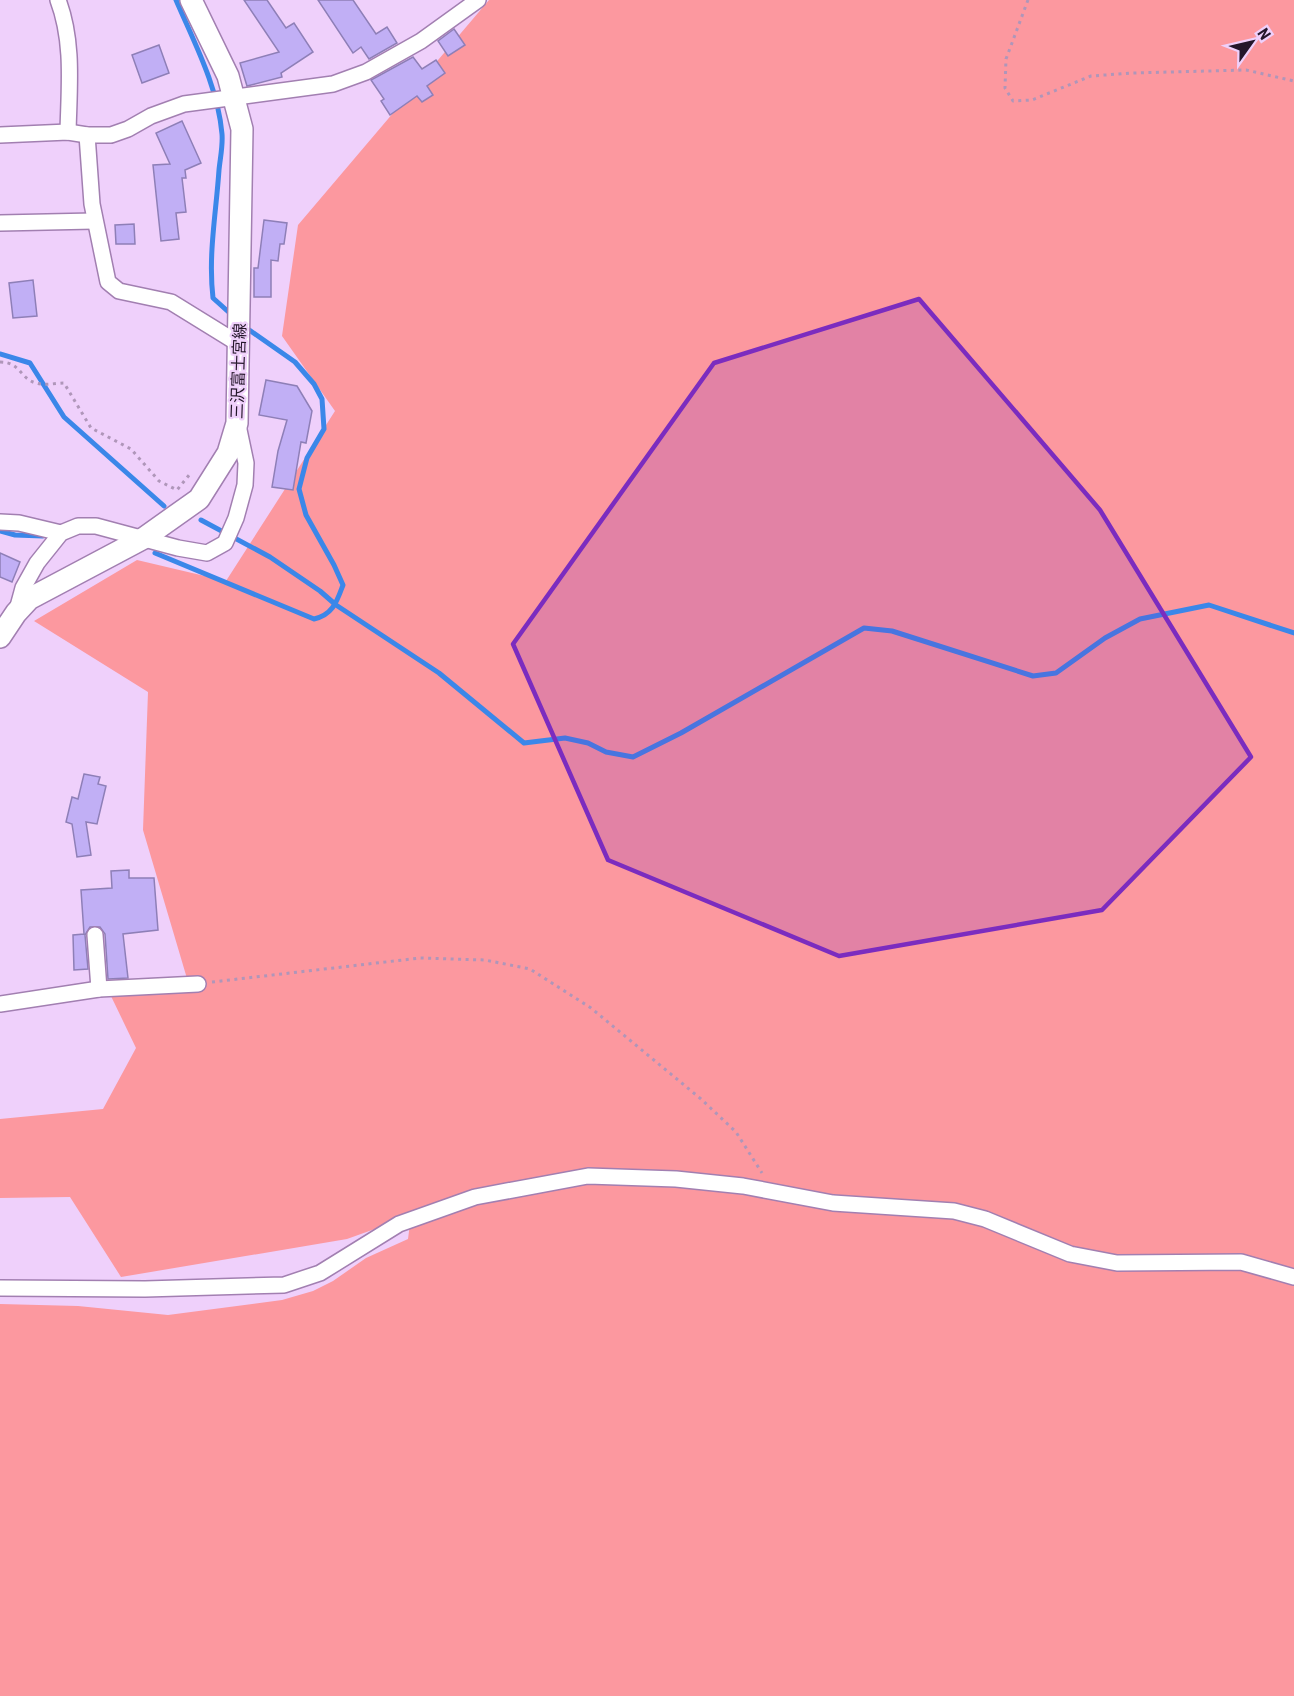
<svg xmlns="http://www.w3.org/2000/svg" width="1294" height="1696" font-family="'Roboto Condensed','Noto Sans JP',sans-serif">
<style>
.green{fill:#fc989f}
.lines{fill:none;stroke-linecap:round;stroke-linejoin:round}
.stream{stroke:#3b87e9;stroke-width:5}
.building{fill:#c1aff5;stroke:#8e7fb7;stroke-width:1.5}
.minor-casing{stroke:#a27fb1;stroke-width:18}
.secondary-casing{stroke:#a27fb1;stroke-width:24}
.path{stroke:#af96b9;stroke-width:3;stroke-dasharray:3 4.5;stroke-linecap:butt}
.minor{stroke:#fff;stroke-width:15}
.secondary{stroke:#fff;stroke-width:21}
.marked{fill:#7b2cbf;fill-opacity:0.2;stroke:#7b2cbf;stroke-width:4.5;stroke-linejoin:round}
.labels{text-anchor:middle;stroke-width:4.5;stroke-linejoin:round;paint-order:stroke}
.street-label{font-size:16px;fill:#24162a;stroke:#efd0fb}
</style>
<rect width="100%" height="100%" fill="#efd0fb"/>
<path class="green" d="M489 0H1294V1696H0V1304L78 1306 168 1315 282 1300 313 1291 333 1281 366 1258 408 1239 411 1216 347 1239 121 1277 70 1197 0 1198V1119L103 1109 136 1048 110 994 191 992 143 830 148 692 34 621 137 560 226 581 335 411 282 336 298 225Z"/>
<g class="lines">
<g class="stream">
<path d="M176 0C194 42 218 87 222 134 223 146 220 159 219 170 216 214 208 255 213 298L233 316"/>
<path d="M0 354 30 363 64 417 164 506"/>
<path d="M201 520 270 557 320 591 336 605 439 673 524 743 565 738 588 743 606 752 633 757 681 733 864 628 892 631 1033 676 1056 673 1105 638 1140 619 1209 605 1294 633"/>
<path d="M0 531 15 535 43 536"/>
<path d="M155 553 314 619C333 615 337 601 343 585L334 565 306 515 299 489 307 458 324 429 322 399 314 384 295 362 245 327"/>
</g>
</g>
<g class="building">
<path d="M244 0H267L286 28 294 23 313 52 281 73 282 77 247 86 240 63 279 52Z"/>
<path d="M318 0H353L376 34 387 27 397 43 369 59 361 47 353 53Z"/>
<path d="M454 29 465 45 448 56 438 41Z"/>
<path d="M159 45 169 73 142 83 132 55Z"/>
<path d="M413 57 422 69 436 60 445 73 427 86 433 95 422 102 417 96 390 115 381 101 384 99 371 80Z"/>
<path d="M182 121 201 163 185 170 186 178H182L186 212 176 213 179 239 161 241 153 165 170 164 156 133Z"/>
<path d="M264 220 287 223 284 244H280L278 261 271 260V297H254V268H258Z"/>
<path d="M134 224 135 244H116L115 225Z"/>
<path d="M33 280 37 316 13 318 9 283Z"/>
<path d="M266 380 297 386 312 411 306 443 301 442 293 490 272 487 278 451 287 420 259 415Z"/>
<path d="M0 553 20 562 12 582 0 577Z"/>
<path d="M84 774 100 777 98 784 106 786 97 824 86 822 91 855 77 857 72 824 66 822 72 797 78 799Z"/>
<path d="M129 870V878H154L158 930 123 934 128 978 108 979 105 934 100 927H90L85 935 88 969 74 970 73 935 84 934 81 890 112 888 111 871Z"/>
</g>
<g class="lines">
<g class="minor-casing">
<g id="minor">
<path d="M58 0C74 42 69 88 68 132"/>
<path d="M0 135 68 132 87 135H111L128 129 151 116 184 104 333 84 366 72 421 41 478 0"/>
<path d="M87 135 92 204 108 282 119 291 171 302 239 344"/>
<path d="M0 223 94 221"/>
<path d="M0 522 19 523 61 533"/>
<path d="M17 610 23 588 37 563 61 533 78 526H96L178 548 207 553 225 543 236 518 245 485 246 463 238 425"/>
<path d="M95 935 99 989"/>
<path d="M0 1004 99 989 198 984"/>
<path d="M0 1288 145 1289 284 1285 320 1273 399 1224 475 1197 588 1176 676 1179 743 1186 833 1203 954 1211 985 1219 1070 1254 1117 1263 1241 1262 1294 1277"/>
</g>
</g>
<g class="secondary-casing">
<path id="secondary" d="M0 637 16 613 29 599 144 538 199 499 228 453 237 423 242 129 228 76 191 0"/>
</g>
<g class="path">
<path d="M1028 0 1006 59 1005 88 1013 101 1032 100 1091 76 1133 73 1246 70 1294 81"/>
<path d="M0 362C21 362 20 379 36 383 44 386 56 383 64 383L91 428 131 449 159 481 177 490 190 474"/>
<path d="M212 982 420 958 485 960 530 969 591 1008 701 1099 736 1132 762 1173"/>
</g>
<use href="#minor" class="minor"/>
<use href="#secondary" class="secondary"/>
</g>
<path class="marked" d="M919 299 1100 510 1251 757 1102 910 839 956 608 860 513 644 714 363Z"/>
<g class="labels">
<g class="street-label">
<text transform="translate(238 371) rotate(-88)" y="6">三沢富士宮線</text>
</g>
</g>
<g transform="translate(1252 42) rotate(56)" stroke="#efd0fb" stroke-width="4.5" paint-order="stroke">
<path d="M0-4.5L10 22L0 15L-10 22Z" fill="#24162a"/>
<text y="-9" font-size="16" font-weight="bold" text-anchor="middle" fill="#24162a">N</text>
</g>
</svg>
